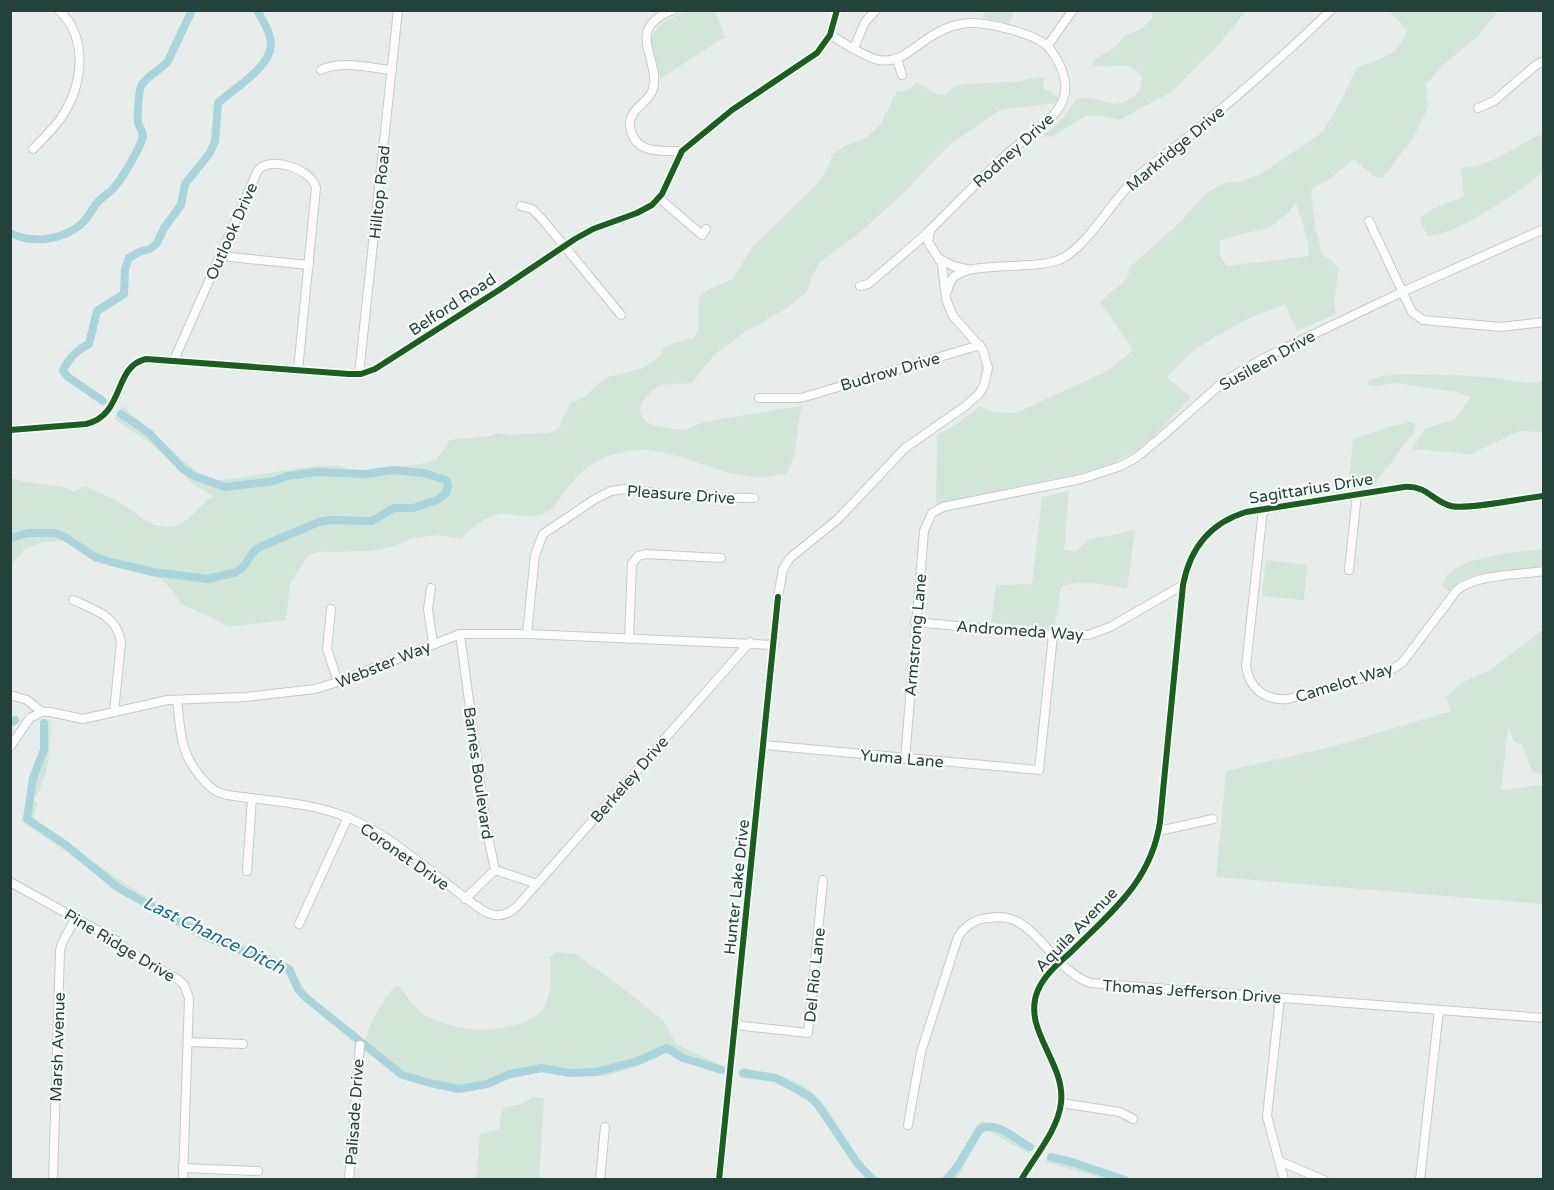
<svg xmlns="http://www.w3.org/2000/svg" width="1554" height="1190" font-family="'Varela Round',sans-serif">
<style>
.green{fill:#d1e6d8;fill-rule:evenodd}
.lines{fill:none;stroke-linecap:round;stroke-linejoin:round}
.canal{stroke:#a9d4db;stroke-width:8}
.minor-casing{stroke:#c5cac8;stroke-width:10}
.minor{stroke:#fcfcfc;stroke-width:8}
.cycleway-casing{stroke:#f7fbf9;stroke-width:10}
.cycleway{stroke:#1b5e20;stroke-width:6}
.labels{text-anchor:middle;stroke-width:4.5;stroke-linejoin:round;paint-order:stroke}
.street-label{font-size:16px;fill:#24423a;stroke:#f7fbf9}
.water-label{font-size:18px;font-style:italic;fill:#1c6f80;stroke:#f7fbf9}
</style>
<rect width="100%" height="100%" fill="#e8edeb"/>
<g class="green">
<path d="M686 11H715L725 37 660 79C660 71 657 64 654 56 645 27 665 21 686 11Z"/>
<path d="M987 11V10L1015 11 1009 24 982 17Z"/>
<path d="M1152 11H1246L1216 48 1199 64 1173 91 1119 120 1101 116H1085L1054 136 1041 137C1054 127 1067 116 1075 100 1105 91 1107 118 1139 92L1142 77C1125 57 1114 71 1093 65L1094 60 1115 47 1124 36 1143 28 1152 18Z"/>
<path d="M1389 11H1498L1477 37 1442 66 1426 84 1428 108 1413 138 1383 177 1376 178 1354 159 1331 178 1311 190 1315 228 1323 256 1329 258 1339 268 1334 301 1336 314 1297 331 1285 304 1245 320 1195 349 1167 377 1191 397 1154 436 1136 451 1113 463 1086 472 936 504 937 435 958 423 980 406C990 413 1003 413 1016 413L1107 371 1133 350 1100 302 1127 279 1130 267 1178 224 1207 192 1225 183 1242 181 1262 173 1323 132 1346 91 1356 68C1382 57 1397 58 1407 30ZM1296 203 1308 241 1309 256 1227 266 1220 256V240L1270 227 1289 212Z"/>
<path d="M1039 77 1044 78 1043 85 1045 90 1053 93 1059 99 1056 103 1000 110 952 143 925 170 907 190 856 236 820 262 813 274 806 293 790 306 742 334 713 356 692 383 660 385 651 392 641 403 640 412 646 422 655 426 684 430 707 421 802 406C796 429 798 453 787 473 728 491 686 444 630 451 601 455 584 467 566 490 558 500 553 511 540 515 527 519 516 514 503 514 487 515 471 528 461 539L440 535 413 538 394 546 373 551 317 552 307 557 290 584 286 620 227 627 219 621 181 604 172 590 161 579 95 560 65 541 43 542 26 548 11 565V478C20 481 30 483 40 484 53 486 62 484 74 492L85 486C94 491 105 494 115 500 138 512 158 539 185 521 195 514 203 503 213 496L194 485 152 444 114 419 123 406 185 462 204 476 217 481 314 466H340L350 470H369L427 463 438 458 450 440 490 436 496 433 510 435 548 433 559 428 570 403 585 397 599 383 608 377 643 368 659 357 664 348 672 344 693 338 698 330 699 298 707 290 733 279 752 247 815 186 827 169 833 154 845 146 866 138 880 125 897 91C905 93 911 89 916 82L937 94 944 95 954 87 964 84 1016 82Z"/>
<path d="M1543 134V172C1522 190 1454 237 1427 236L1419 218 1433 209 1464 196 1461 168C1480 167 1498 158 1514 149 1525 143 1531 138 1543 134Z"/>
<path d="M1408 374C1437 375 1468 375 1497 378 1513 380 1528 386 1543 381V432L1519 431 1471 454 1412 449 1424 429 1455 419 1471 397 1457 392 1396 383 1377 386 1369 385 1367 381 1382 376Z"/>
<path d="M1411 422 1416 425 1414 432 1373 486 1348 490 1353 439 1392 426Z"/>
<path d="M1069 491 1064 550 1076 551 1088 540 1135 530 1127 589C1107 586 1079 578 1061 587L1054 628 991 623 996 585 1032 584 1042 497Z"/>
<path d="M1543 549V566L1474 575 1460 581 1449 592 1443 586C1444 556 1521 552 1543 549Z"/>
<path d="M1266 560 1307 565 1304 600 1262 596Z"/>
<path d="M1543 629V775L1532 771 1522 745 1514 741 1508 727 1501 790 1539 785 1543 788V904L1216 877 1226 771 1331 747 1451 711 1446 697 1461 683 1492 669Z"/>
<path d="M46 721H51L49 754 46 773 37 796 28 794 41 753 40 724Z"/>
<path d="M29 802H38L33 818C84 855 134 893 190 922 223 939 259 948 291 965L304 989 311 998 357 1033 355 1041 302 998 285 972 278 967 247 957 173 920 120 888 21 821Z"/>
<path d="M555 952 576 954 625 990 664 1021 676 1044 725 1067 724 1073 676 1054 666 1053 636 1067 606 1076H584L543 1072 512 1078 476 1090 458 1093 420 1084 402 1077 364 1046C368 1026 381 999 397 985 407 993 414 1009 425 1015 456 1031 485 1033 518 1024 528 1021 539 1017 544 1007 552 993 551 973 550 957Z"/>
<path d="M743 1068C769 1072 801 1078 819 1099 832 1114 842 1132 853 1149 861 1160 869 1173 881 1179H868L851 1160 815 1105 775 1082 742 1078Z"/>
<path d="M534 1097 544 1098 539 1179H476L480 1134 499 1129 501 1114 504 1108 520 1104Z"/>
<path d="M981 1121 999 1125 1033 1146 1029 1154 990 1132 983 1131 957 1179H944L962 1155 977 1125Z"/>
<path d="M1049 1155 1087 1164 1131 1179H1105L1045 1162Z"/>
</g>
<g class="lines">
<g class="canal">
<path d="M10 233C32 244 62 240 80 225 88 219 91 210 97 203 101 198 106 195 111 191 121 181 137 153 142 140 145 131 140 130 138 123 137 118 139 90 141 86 146 76 161 70 168 61L192 10"/>
<path d="M103 401 68 377 63 371C67 360 78 349 89 344L97 311 124 294 125 269 129 258 139 252 150 249 157 243 164 228 181 205 185 184 209 154 215 142 218 103C233 89 270 68 271 45 271 33 263 21 257 10"/>
<path d="M10 538 28 533H55L65 537 95 557 111 562 153 572 208 579 236 572 243 567 255 550 262 546 319 522 330 520 372 521 394 508H413L437 500 446 493 448 486 446 480 424 473 393 470 365 474 317 472 287 476 274 481 225 487 194 476 183 469 149 433 121 414"/>
<path d="M10 723 15 720"/>
<path d="M44 723V750L33 778 27 819 66 845 117 887 156 909 213 940 289 969 298 989 305 997 402 1075 430 1083 459 1089 487 1084 510 1074 542 1068 570 1073 596 1072 638 1061 667 1048 683 1058 722 1070"/>
<path d="M743 1073 776 1078 809 1096 818 1105 857 1163 873 1180"/>
<path d="M1051 1157 1072 1162 1125 1180"/>
<path d="M946 1180 957 1167 980 1129C998 1120 1015 1140 1030 1147"/>
</g>
<g class="minor-casing">
<g id="minor">
<path d="M673 10C623 29 661 59 653 89 650 100 639 104 633 114 630 119 629 126 631 131 637 154 662 151 682 151"/>
<path d="M830 35C845 43 862 56 879 60 902 64 916 44 935 34 945 28 957 24 969 23 987 22 1039 34 1050 49 1060 62 1070 83 1063 100 1055 121 1021 141 1005 156 979 180 955 205 930 230 910 249 889 266 868 284L860 286"/>
<path d="M1048 45 1073 10"/>
<path d="M854 48 865 22 876 10"/>
<path d="M897 59 902 75"/>
<path d="M321 70C342 60 369 68 392 70"/>
<path d="M1478 108 1494 101 1536 65 1544 61"/>
<path d="M33 149C43 139 53 129 61 118 83 85 89 39 59 10"/>
<path d="M659 198 702 235 706 229"/>
<path d="M521 206 532 209 542 219 621 315"/>
<path d="M1369 221 1412 312 1423 320 1501 327 1544 322"/>
<path d="M220 256 309 265"/>
<path d="M940 259 953 266 967 269"/>
<path d="M947 292C948 288 950 282 952 279 967 259 1039 272 1063 258 1090 243 1112 200 1137 177 1155 161 1175 148 1194 132 1241 93 1287 53 1331 10"/>
<path d="M174 360 258 170C271 155 313 170 316 188L298 370"/>
<path d="M359 374 398 10"/>
<path d="M759 398H801L980 345"/>
<path d="M10 430 86 424C125 415 113 366 146 359L349 374H361L375 369 499 290 575 239 593 229 637 213 652 205 662 194 682 151 732 110 817 53 830 35 837 10"/>
<path d="M1263 509 1246 666C1249 688 1265 701 1288 699L1389 671 1402 663 1457 590C1477 574 1518 575 1544 571"/>
<path d="M1349 570 1357 494"/>
<path d="M431 588 428 609 433 643"/>
<path d="M73 600C95 610 117 616 121 642L114 712"/>
<path d="M331 609 327 649 338 682"/>
<path d="M915 622 1053 635H1088L1110 627 1183 585"/>
<path d="M460 634 486 827 495 870 465 899"/>
<path d="M527 634 535 555 543 534 595 499 611 491 626 489 684 497 754 498"/>
<path d="M629 639 632 564 638 556 646 554 721 558"/>
<path d="M10 695 27 700 42 712"/>
<path d="M177 700C181 731 179 751 200 776 208 786 214 792 227 795 267 801 311 802 349 818 394 836 441 882 482 910 497 919 509 916 520 903L750 642"/>
<path d="M764 745 1039 770 1053 635"/>
<path d="M10 747 30 718 42 712H50L83 719 168 700 246 697 315 689 338 682 460 634H527L774 645"/>
<path d="M905 759 924 531 932 513 943 507 1081 479 1121 466 1137 457 1160 438 1223 382 1264 358 1402 292 1544 229"/>
<path d="M1159 831 1213 819"/>
<path d="M495 870 537 884"/>
<path d="M247 871 252 798"/>
<path d="M10 882 117 941 128 951 179 980 184 985 189 998 183 1180"/>
<path d="M299 924 348 817"/>
<path d="M1280 998 1267 1116 1284 1180"/>
<path d="M735 1025 808 1033 823 880"/>
<path d="M188 1042 243 1044"/>
<path d="M1061 1103 1120 1112 1133 1119"/>
<path d="M908 1125 921 1052 958 937C965 926 974 919 988 918 996 917 1003 916 1011 919 1039 928 1059 973 1090 983L1544 1018"/>
<path d="M1279 1161 1324 1180"/>
<path d="M183 1168 258 1171"/>
<path d="M53 1180 60 951 62 943 76 917"/>
<path d="M349 1180 360 1045"/>
<path d="M600 1180 605 1127"/>
<path d="M719 1180 778 597 783 569 790 558 838 519 905 448 964 407 979 394 984 385 988 368 983 350 953 316 946 299 942 264 928 242 930 230"/>
<path d="M1021 1180C1035 1156 1058 1130 1061 1103 1066 1062 1021 1030 1038 990 1045 974 1059 963 1071 952 1111 912 1151 882 1160 822L1183 585C1190 548 1210 523 1246 512L1404 487C1427 485 1432 501 1451 506 1468 510 1523 498 1544 496"/>
<path d="M1420 1180 1439 1010"/>
</g>
</g>
<use href="#minor" class="minor"/>
<g class="cycleway-casing">
<g id="cycleway">
<path d="M10 430 86 424C125 415 113 366 146 359L349 374H361L375 369 499 290 575 239 593 229 637 213 652 205 662 194 682 151 732 110 817 53 830 35 837 10"/>
<path d="M719 1180 778 597"/>
<path d="M1021 1180C1035 1156 1058 1130 1061 1103 1066 1062 1021 1030 1038 990 1045 974 1059 963 1071 952 1111 912 1151 882 1160 822L1183 585C1190 548 1210 523 1246 512L1404 487C1427 485 1432 501 1451 506 1468 510 1523 498 1544 496"/>
</g>
</g>
<use href="#cycleway" class="cycleway"/>
</g>
<g class="labels">
<g class="street-label">
<text transform="translate(1175 148) rotate(-40)" y="6">Markridge Drive</text>
<text transform="translate(1013 150) rotate(-42)" y="6">Rodney Drive</text>
<text transform="translate(379 192) rotate(-84)" y="6">Hilltop Road</text>
<text transform="translate(231 231) rotate(-66)" y="6">Outlook Drive</text>
<text transform="translate(452 304) rotate(-33)" y="6">Belford Road</text>
<text transform="translate(1267 360) rotate(-29)" y="6">Susileen Drive</text>
<text transform="translate(890 371) rotate(-16)" y="6">Budrow Drive</text>
<text transform="translate(1311 488) rotate(-9)" y="6">Sagittarius Drive</text>
<text transform="translate(681 494) rotate(4)" y="6">Pleasure Drive</text>
<text transform="translate(1020 630) rotate(4)" y="6">Andromeda Way</text>
<text transform="translate(915 635) rotate(-85)" y="6">Armstrong Lane</text>
<text transform="translate(383 664) rotate(-22)" y="6">Webster Way</text>
<text transform="translate(1344 682) rotate(-17)" y="6">Camelot Way</text>
<text transform="translate(902 758) rotate(5)" y="6">Yuma Lane</text>
<text transform="translate(479 773) rotate(82)" y="6">Barnes Boulevard</text>
<text transform="translate(629 779) rotate(-49)" y="6">Berkeley Drive</text>
<text transform="translate(405 856) rotate(35)" y="6">Coronet Drive</text>
<text transform="translate(736 887) rotate(-84)" y="6">Hunter Lake Drive</text>
<text transform="translate(1076 929) rotate(-46)" y="6">Aquila Avenue</text>
<text transform="translate(120 945) rotate(31)" y="6">Pine Ridge Drive</text>
<text transform="translate(814 975) rotate(-84)" y="6">Del Rio Lane</text>
<text transform="translate(1192 991) rotate(4)" y="6">Thomas Jefferson Drive</text>
<text transform="translate(57 1047) rotate(-88)" y="6">Marsh Avenue</text>
<text transform="translate(354 1112) rotate(-86)" y="6">Palisade Drive</text>
</g>
<g class="water-label">
<text transform="translate(214 935) rotate(26)" y="6">Last Chance Ditch</text>
</g>
</g>
<rect width="1554" height="1190" fill="none" stroke="#24423a" stroke-width="24"/>
</svg>
